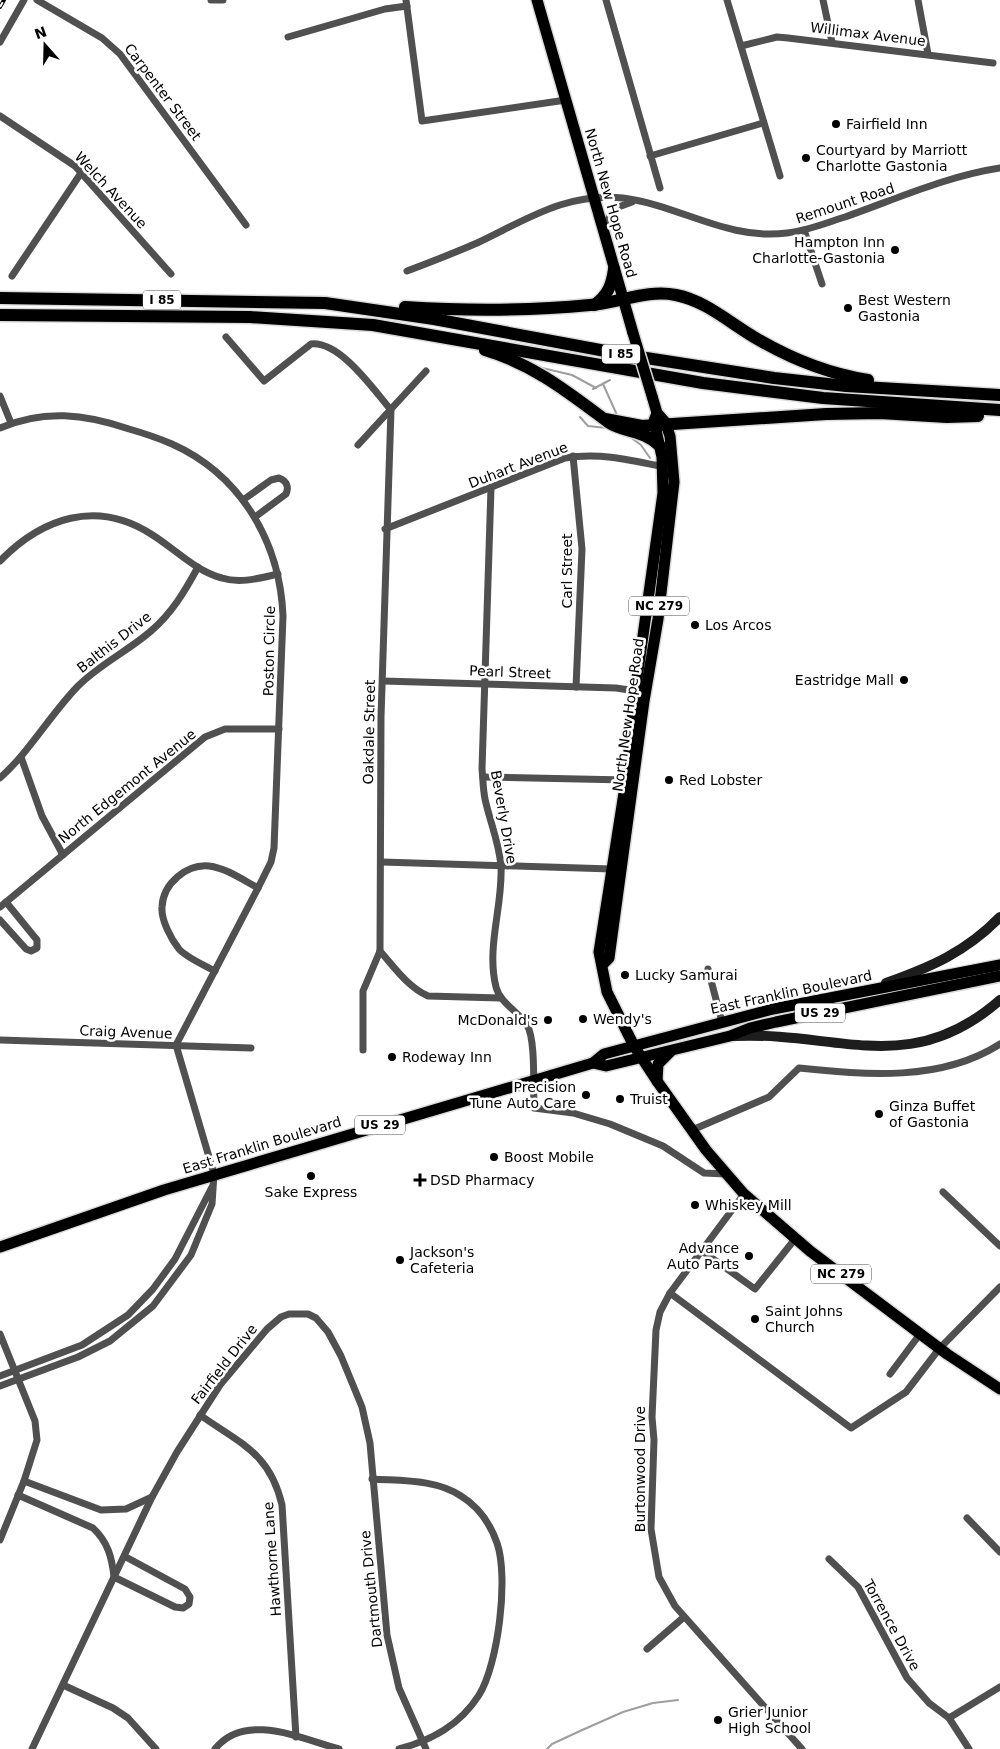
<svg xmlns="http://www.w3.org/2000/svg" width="1000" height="1749" font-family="'DejaVu Sans',sans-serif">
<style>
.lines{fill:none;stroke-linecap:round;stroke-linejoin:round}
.stream{stroke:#9e9e9e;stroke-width:2}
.primary-casing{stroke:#dbdbdb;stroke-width:14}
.motorway-casing{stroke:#dbdbdb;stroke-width:15}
.minor{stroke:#505050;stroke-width:7}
.secondary{stroke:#1d1d1d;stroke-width:10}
.primary{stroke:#000;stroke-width:11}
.motorway{stroke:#000;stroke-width:12}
.rail-casing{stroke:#000;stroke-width:4}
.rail{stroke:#fff;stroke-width:2;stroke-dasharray:5.5;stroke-linecap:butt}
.primary-bridge-casing{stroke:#dbdbdb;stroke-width:14;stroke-linecap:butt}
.primary-bridge{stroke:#000;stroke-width:11}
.poi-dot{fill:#000;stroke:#fff;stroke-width:2}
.labels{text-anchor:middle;stroke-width:5;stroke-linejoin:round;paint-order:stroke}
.shield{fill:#fff;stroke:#4c4c4c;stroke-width:1}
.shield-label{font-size:12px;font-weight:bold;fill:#000}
.street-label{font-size:14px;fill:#000;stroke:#fff}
.poi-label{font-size:14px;fill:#000;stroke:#fff;text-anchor:start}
</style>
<rect width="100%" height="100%" fill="#fff"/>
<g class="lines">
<g class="stream">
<path d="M538 367 572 375 596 388"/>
<path d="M603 384 617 415"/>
<path d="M593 389 610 380"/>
<path d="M580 417 588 426 607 428"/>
<path d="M630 437 641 445 650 458"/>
<path d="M547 1749 552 1744 580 1731 623 1712 653 1703 678 1700"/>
</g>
<g class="primary-casing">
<g id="primary">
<path d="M537 0 633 333"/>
<path d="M657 413 654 421 662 457 663 493 634 700 626 780 599 952 607 992 634 1046 657 1081 706 1150 744 1194 810 1251 947 1354 1000 1389"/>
<path d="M603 964 609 958 644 701 658 619 674 482 670 436 665 422 657 413 652 396"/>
<path d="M593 1063 606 1066 730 1036 750 1028 776 1022 1000 976"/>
<path d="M657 1081 658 1064 671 1051"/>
<path d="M0 1247 164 1190 593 1063 604 1054 773 1009 1000 965"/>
</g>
</g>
<g class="motorway-casing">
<g id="motorway">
<path d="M0 298 325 303 434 319 627 355 774 378 846 386 1000 395"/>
<path d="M594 305C608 296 612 284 614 269"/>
<path d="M405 307C467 311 528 311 590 305 619 303 647 289 676 295 707 301 732 325 759 340 792 359 830 374 868 380"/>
<path d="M0 315 250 317 373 325 703 383 823 398 1000 410"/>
<path d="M485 350C533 364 569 393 608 422 624 433 643 429 660 446"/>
<path d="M605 419 642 426 826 414 880 413 947 417 978 416"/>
</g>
</g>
<g class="minor">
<path d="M37 0 102 38 120 54 246 225"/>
<path d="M211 0H223"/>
<path d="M406 0 422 121 566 100"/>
<path d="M606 0 660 188"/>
<path d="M727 0 780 176"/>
<path d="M823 0 832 42"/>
<path d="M918 0 928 54"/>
<path d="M288 37 385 9 407 6"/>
<path d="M0 42 24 0"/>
<path d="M741 46 777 37 788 38 993 63"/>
<path d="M0 116 75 166 171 274"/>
<path d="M650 156 763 123"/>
<path d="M601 225 608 220 613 209 632 202"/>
<path d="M804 230 822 284"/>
<path d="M407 271C431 262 454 253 477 243 526 220 566 192 623 198 679 205 728 241 787 233 807 231 826 223 845 217 896 199 947 176 1000 168"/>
<path d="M12 276 81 173"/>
<path d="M226 337 264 381 311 344C340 341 373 389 391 410L381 717 380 951 363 991V1050"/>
<path d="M0 396 11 423"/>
<path d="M0 428C44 409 85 414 129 429 143 433 158 438 172 444 241 475 280 542 283 616L274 848 271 862 258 888 176 1045"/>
<path d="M358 445 426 371"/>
<path d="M573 456 582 549 576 687"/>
<path d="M491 488 482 769C483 779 483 789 485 799 490 822 499 842 501 866 503 906 486 947 496 987 500 1003 518 1011 527 1025 536 1040 533 1088 534 1108L573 1113 610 1124 663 1146 704 1173 726 1174"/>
<path d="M243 500 271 480 279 478C287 481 289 487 286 494L255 517"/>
<path d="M385 529 565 458C599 452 631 460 664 467"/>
<path d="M0 561C42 518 96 499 151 534 174 548 195 571 222 578 240 584 260 578 278 574"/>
<path d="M383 681 616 688 636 691"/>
<path d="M21 757 42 816 63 855"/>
<path d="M483 777 626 780"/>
<path d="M0 778C30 751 50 715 78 686 100 664 128 651 151 631 172 613 185 591 198 567"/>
<path d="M382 862 612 869"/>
<path d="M0 907 205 737 225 729H279"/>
<path d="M0 920 26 949 31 951 37 948V940L6 902"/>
<path d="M380 951C394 967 408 987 428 996L500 998"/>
<path d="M708 969 722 1022"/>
<path d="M215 971C204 965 187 958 179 949 171 939 161 920 162 907 163 883 187 864 209 866 226 868 243 880 258 888"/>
<path d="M0 1040 251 1048"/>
<path d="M692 1130 769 1097 799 1068C866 1075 941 1082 1000 1044"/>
<path d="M943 1192 1000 1246"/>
<path d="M744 1194 670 1293 660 1312 656 1330 652 1417 654 1440 651 1529 659 1577 675 1606 802 1749"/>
<path d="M702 1251 755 1289 795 1239"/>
<path d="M670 1293 851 1428 906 1392 939 1349 1000 1287"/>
<path d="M0 1334 35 1421 37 1440 24 1481 0 1540"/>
<path d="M890 1374 920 1334"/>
<path d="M0 1376 82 1345 128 1315 153 1289 175 1259 212 1187"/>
<path d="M0 1386 78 1357 110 1341 153 1306 191 1255 212 1204 214 1174 176 1045"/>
<path d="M200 1415C241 1444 270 1453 282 1505L296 1737"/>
<path d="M372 1479C401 1481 436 1479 461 1496 479 1507 490 1523 497 1543 509 1577 498 1665 479 1695 460 1725 432 1740 399 1749"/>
<path d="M24 1481 101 1510 126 1509 152 1497 177 1452 220 1385 267 1329 281 1317 289 1314H308L316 1318 328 1332 341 1356 362 1407 370 1443 387 1635 399 1688 426 1749"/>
<path d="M18 1495 93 1528C108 1542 112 1558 114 1577L32 1749"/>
<path d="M967 1518 1000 1552"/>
<path d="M124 1556 185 1589 190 1597 189 1604 183 1608 175 1607 114 1577 152 1497"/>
<path d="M829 1559 858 1587 907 1678 929 1703 949 1718 969 1749"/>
<path d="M647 1649 684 1617"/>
<path d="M63 1685 113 1708 128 1718 156 1749"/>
<path d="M949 1718 1000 1687"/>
<path d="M215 1749C245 1711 302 1739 339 1749"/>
</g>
<g class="secondary">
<path d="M886 983C931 967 966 952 1000 917"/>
<path d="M734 1036C837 1031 910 1079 1000 1000"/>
</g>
<use href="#primary" class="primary"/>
<use href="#motorway" class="motorway"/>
<g class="rail-casing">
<path id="rail" d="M0 7 4 0"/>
</g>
<use href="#rail" class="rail"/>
<g class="primary-bridge-casing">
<path id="primary-bridge" d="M633 333 652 396"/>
</g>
<use href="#primary-bridge" class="primary-bridge"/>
</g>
<g class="poi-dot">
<circle cx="836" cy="124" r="5"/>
<circle cx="806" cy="158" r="5"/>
<circle cx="895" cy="250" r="5"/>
<circle cx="848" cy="308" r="5"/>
<circle cx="695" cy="625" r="5"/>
<circle cx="904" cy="680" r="5"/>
<circle cx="669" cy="780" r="5"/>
<circle cx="625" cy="975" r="5"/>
<circle cx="583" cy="1019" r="5"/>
<circle cx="548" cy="1020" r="5"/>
<circle cx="392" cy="1057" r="5"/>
<circle cx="586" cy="1095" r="5"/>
<circle cx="620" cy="1099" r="5"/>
<circle cx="879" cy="1114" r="5"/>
<circle cx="494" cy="1157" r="5"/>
<circle cx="311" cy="1176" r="5"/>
<path d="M417.5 1172.5h5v5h5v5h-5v5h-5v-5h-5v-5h5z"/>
<circle cx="695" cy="1205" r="5"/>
<circle cx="749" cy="1256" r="5"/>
<circle cx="400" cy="1260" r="5"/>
<circle cx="755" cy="1319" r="5"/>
<circle cx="718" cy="1720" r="5"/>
</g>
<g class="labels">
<g class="shield">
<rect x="143" y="290.5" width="38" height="19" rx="4"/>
<rect x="602" y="344.5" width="38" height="19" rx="4"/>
<rect x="629" y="596.5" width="60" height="19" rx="4"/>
<rect x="795" y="1003.5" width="50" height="19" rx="4"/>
<rect x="355" y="1115.5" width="50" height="19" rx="4"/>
<rect x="811" y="1264.5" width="60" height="19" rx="4"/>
</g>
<g class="shield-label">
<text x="162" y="304">I 85</text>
<text x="621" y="358">I 85</text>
<text x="659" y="610">NC 279</text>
<text x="820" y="1017">US 29</text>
<text x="380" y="1129">US 29</text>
<text x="841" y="1278">NC 279</text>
</g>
<g class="street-label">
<text transform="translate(868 34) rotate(7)" y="5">Willimax Avenue</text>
<text transform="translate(163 92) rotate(53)" y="5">Carpenter Street</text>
<text transform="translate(111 190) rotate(47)" y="5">Welch Avenue</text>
<text transform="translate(611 203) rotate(74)" y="5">North New Hope Road</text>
<text transform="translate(845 203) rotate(-18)" y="5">Remount Road</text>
<text transform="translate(518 465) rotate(-21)" y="5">Duhart Avenue</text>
<text transform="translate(567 571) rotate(-90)" y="5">Carl Street</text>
<text transform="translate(114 642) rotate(-38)" y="5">Balthis Drive</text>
<text transform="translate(269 651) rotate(-89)" y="5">Poston Circle</text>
<text transform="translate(510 672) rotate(2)" y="5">Pearl Street</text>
<text transform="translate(628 715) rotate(-82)" y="5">North New Hope Road</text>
<text transform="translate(369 732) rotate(-89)" y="5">Oakdale Street</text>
<text transform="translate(127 786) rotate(-39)" y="5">North Edgemont Avenue</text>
<text transform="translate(504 817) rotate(80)" y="5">Beverly Drive</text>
<text transform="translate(791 992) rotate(-12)" y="5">East Franklin Boulevard</text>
<text transform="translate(126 1032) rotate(2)" y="5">Craig Avenue</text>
<text transform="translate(262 1145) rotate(-17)" y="5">East Franklin Boulevard</text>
<text transform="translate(224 1364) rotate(-52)" y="5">Fairfield Drive</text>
<text transform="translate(640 1469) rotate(-90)" y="5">Burtonwood Drive</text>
<text transform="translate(272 1559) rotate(-94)" y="5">Hawthorne Lane</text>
<text transform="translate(371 1589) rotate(-96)" y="5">Dartmouth Drive</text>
<text transform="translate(892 1625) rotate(61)" y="5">Torrence Drive</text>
</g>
<g class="poi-label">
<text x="846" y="129">Fairfield Inn</text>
<text x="816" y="155">Courtyard by Marriott<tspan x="816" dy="16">Charlotte Gastonia</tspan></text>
<text x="885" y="247" text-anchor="end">Hampton Inn<tspan x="885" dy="16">Charlotte-Gastonia</tspan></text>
<text x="858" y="305">Best Western<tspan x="858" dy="16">Gastonia</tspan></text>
<text x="705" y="630">Los Arcos</text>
<text x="894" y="685" text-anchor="end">Eastridge Mall</text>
<text x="679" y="785">Red Lobster</text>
<text x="635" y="980">Lucky Samurai</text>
<text x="593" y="1024">Wendy's</text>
<text x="538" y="1025" text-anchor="end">McDonald's</text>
<text x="402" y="1062">Rodeway Inn</text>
<text x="576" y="1092" text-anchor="end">Precision<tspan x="576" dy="16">Tune Auto Care</tspan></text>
<text x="630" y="1104">Truist</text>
<text x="889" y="1111">Ginza Buffet<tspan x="889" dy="16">of Gastonia</tspan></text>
<text x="504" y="1162">Boost Mobile</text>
<text x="430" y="1185">DSD Pharmacy</text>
<text x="311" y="1197" text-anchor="middle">Sake Express</text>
<text x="705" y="1210">Whiskey Mill</text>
<text x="739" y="1253" text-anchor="end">Advance<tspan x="739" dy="16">Auto Parts</tspan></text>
<text x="410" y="1257">Jackson's<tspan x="410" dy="16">Cafeteria</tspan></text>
<text x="765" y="1316">Saint Johns<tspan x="765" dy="16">Church</tspan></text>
<text x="728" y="1717">Grier Junior<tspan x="728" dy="16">High School</tspan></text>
</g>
</g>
<g transform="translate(45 45) rotate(340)" stroke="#ffffff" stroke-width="4" paint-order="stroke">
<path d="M0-4L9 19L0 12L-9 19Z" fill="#000000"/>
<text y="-8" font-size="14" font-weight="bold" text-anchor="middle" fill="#000000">N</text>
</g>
</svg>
